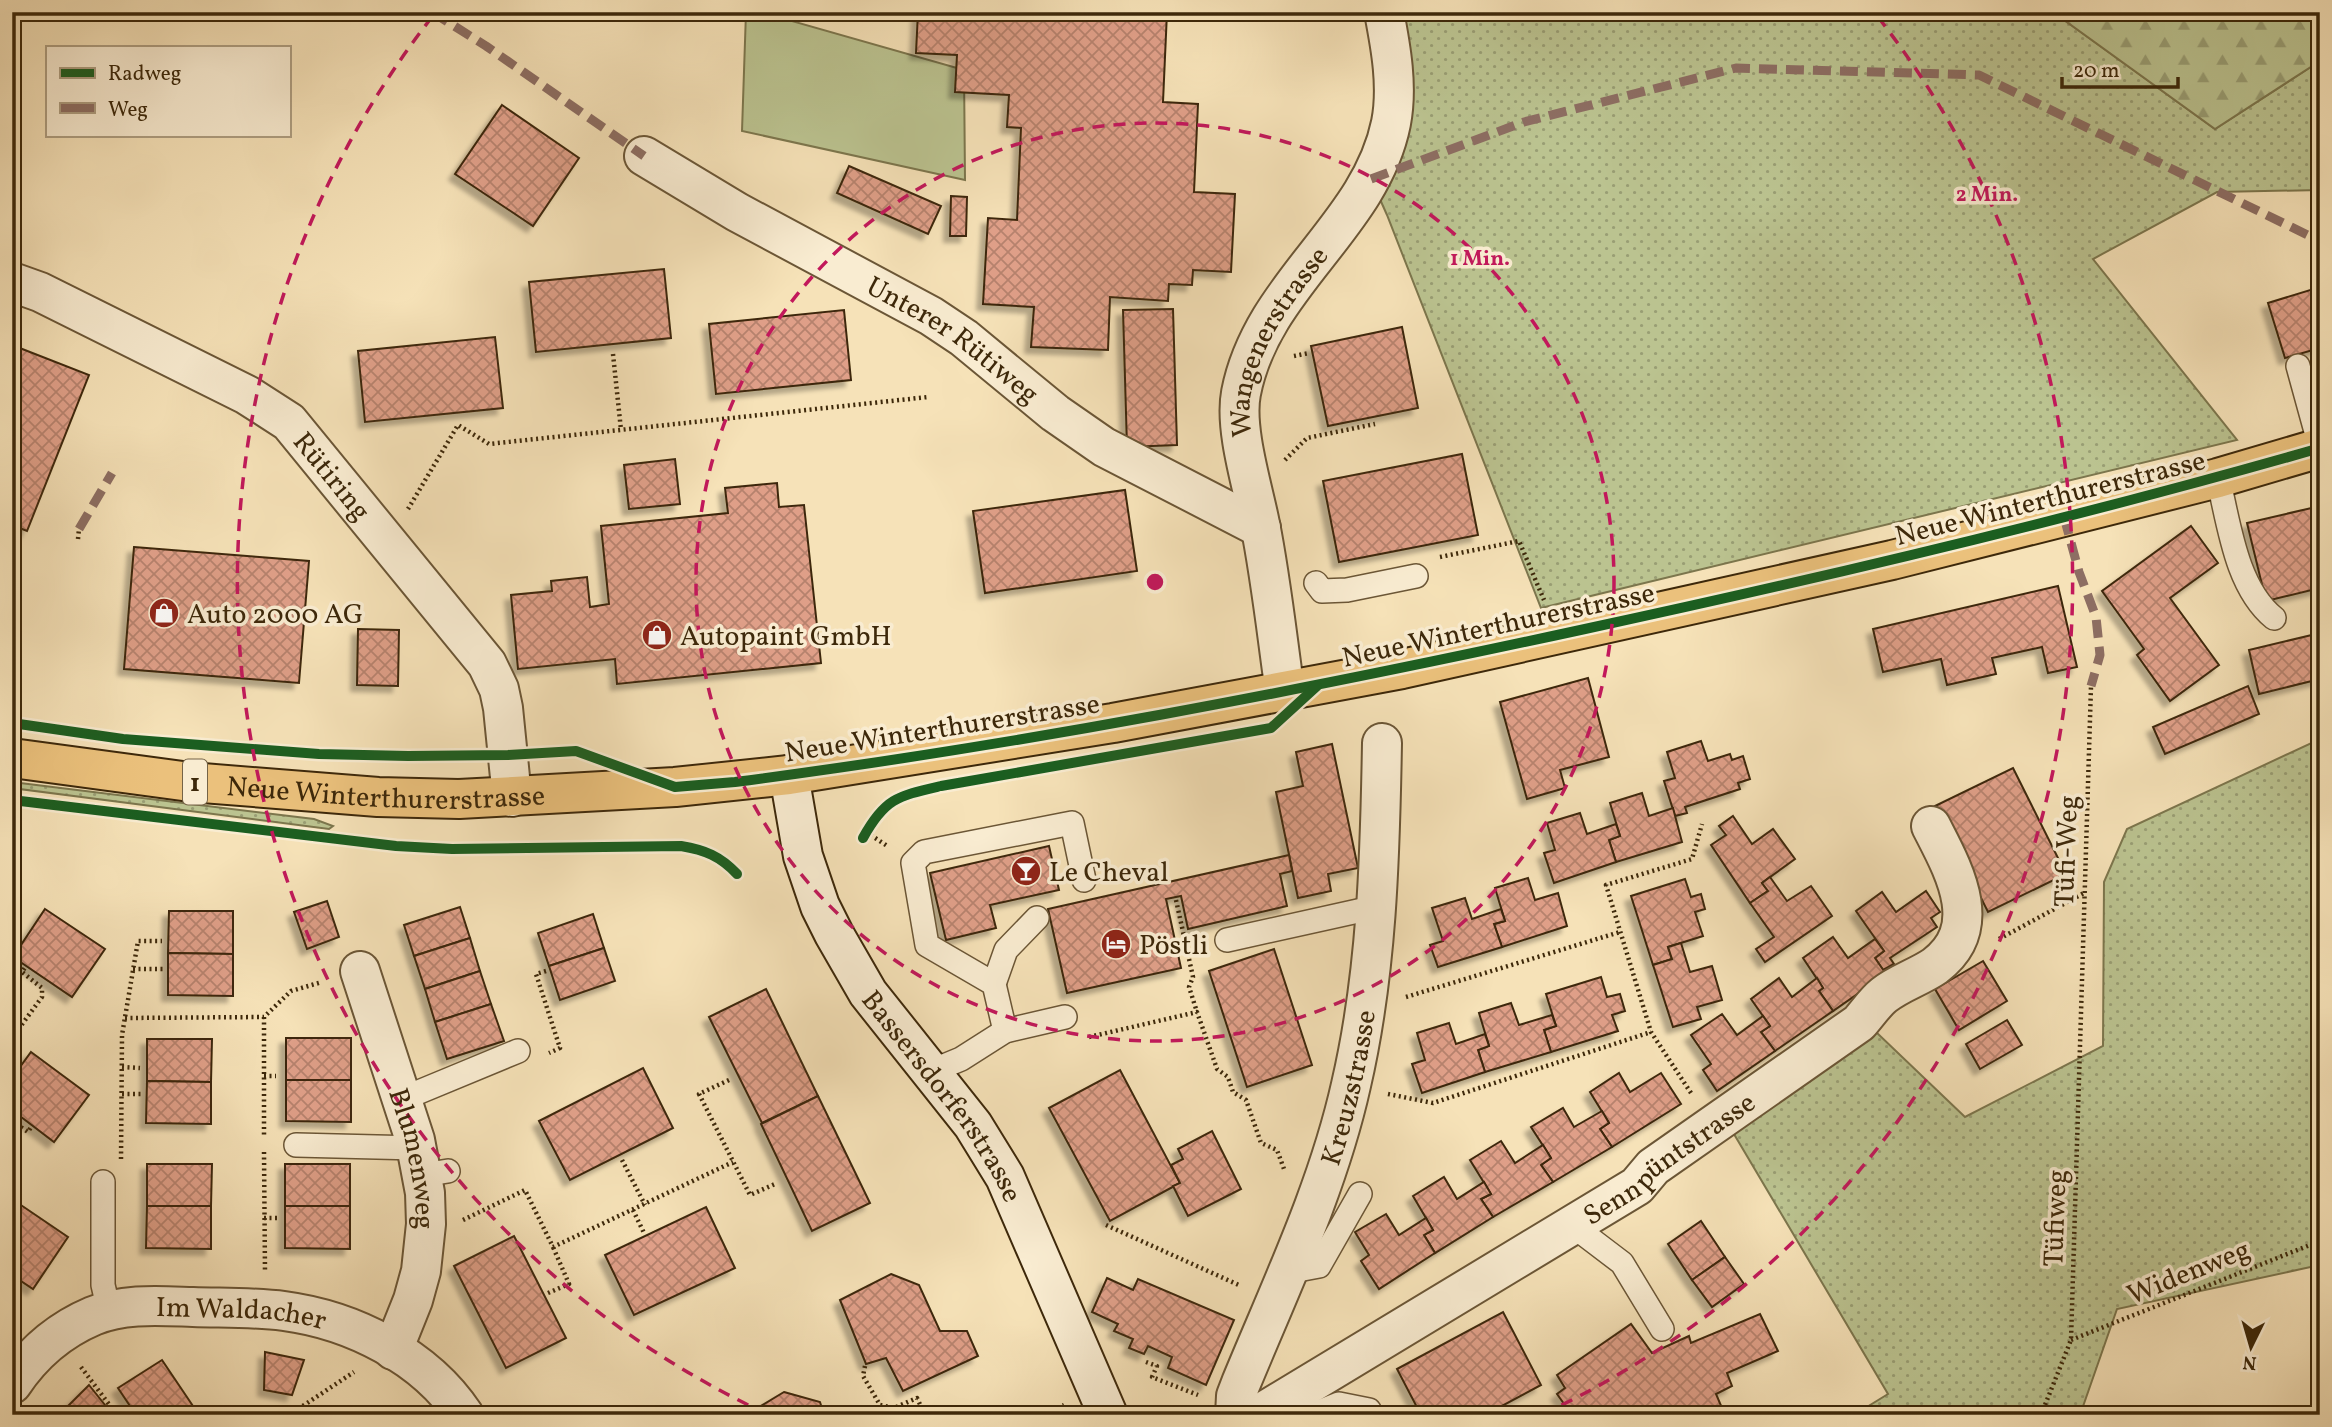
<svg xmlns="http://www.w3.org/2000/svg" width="2332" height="1427" font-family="Vollkorn,serif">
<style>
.grass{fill:url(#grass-dots);stroke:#7c764d;stroke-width:2}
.forest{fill:url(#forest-firs);stroke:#7c764d;stroke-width:2}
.park{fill:#bbc390;stroke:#7c764d;stroke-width:2}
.building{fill:url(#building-cross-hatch);stroke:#3d280a;stroke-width:2;filter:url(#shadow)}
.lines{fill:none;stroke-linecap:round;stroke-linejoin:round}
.service-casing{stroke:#6b5636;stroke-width:26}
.minor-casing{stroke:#6b5636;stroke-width:42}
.secondary-casing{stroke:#3d280a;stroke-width:42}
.primary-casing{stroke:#3d280a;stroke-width:42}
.path{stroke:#3d280a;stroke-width:4.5;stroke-dasharray:2 3.5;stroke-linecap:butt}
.service{stroke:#f9ecd1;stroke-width:23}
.minor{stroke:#f9ecd1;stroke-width:38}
.secondary{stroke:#f9ecd1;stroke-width:38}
.primary{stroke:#ebc17c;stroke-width:38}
.quiet{stroke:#8d6e63;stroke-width:9;stroke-dasharray:18 9;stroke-linecap:butt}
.cycleway-casing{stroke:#f9ecd1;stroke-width:15}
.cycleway{stroke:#1b5e20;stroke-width:10}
.ring{fill:none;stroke:#c2185b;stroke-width:3.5;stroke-dasharray:12 9}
.labels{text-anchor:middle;stroke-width:7;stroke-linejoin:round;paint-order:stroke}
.shield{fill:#f9ecd1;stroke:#756346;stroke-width:2}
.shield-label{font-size:26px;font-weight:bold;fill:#3d280a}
.street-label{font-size:28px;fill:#3d280a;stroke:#f9ecd1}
.poi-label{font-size:28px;fill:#3d280a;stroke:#f9ecd1;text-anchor:start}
.centre{fill:#c2185b;stroke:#f9ecd1;stroke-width:3.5}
.ring-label{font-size:21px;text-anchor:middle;font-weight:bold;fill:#c2185b;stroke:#f9ecd1;stroke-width:7;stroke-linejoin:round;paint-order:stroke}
</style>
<defs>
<pattern id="grass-dots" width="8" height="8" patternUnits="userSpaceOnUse" patternTransform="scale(1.75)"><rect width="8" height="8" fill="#bbc390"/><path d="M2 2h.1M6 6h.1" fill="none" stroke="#999e74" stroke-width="1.8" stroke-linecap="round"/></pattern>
<pattern id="forest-firs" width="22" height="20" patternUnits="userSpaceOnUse" patternTransform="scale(1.75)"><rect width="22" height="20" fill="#bbc390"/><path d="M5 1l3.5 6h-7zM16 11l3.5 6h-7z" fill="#999e74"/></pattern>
<pattern id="building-cross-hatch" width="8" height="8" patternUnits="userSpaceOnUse" patternTransform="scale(1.75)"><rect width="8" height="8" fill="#df9f88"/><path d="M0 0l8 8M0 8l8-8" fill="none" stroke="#b6826d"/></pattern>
<filter id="shadow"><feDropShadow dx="-6" dy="6" stdDeviation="2" flood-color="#0004"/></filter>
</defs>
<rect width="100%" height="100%" fill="#f6e2b8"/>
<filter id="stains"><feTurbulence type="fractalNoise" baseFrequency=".00286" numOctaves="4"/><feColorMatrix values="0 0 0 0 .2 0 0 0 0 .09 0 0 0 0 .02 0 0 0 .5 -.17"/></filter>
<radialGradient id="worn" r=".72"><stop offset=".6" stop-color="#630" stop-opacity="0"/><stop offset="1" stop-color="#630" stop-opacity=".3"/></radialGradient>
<g class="grass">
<path d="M1384 12H2053L2215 129 2320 61V190L2217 192 2093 259 2237 440 1541 608 1387 215 1371 179Z"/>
<path d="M2320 739V1265L2117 1309 2080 1415H1854L1888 1394 1731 1129 1875 1031 1965 1117 2103 1046 2104 882 2127 829Z"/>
<path d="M12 782 314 819 333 826 329 829 12 788Z"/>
</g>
<path class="forest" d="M2053 12H2320V61L2215 129Z"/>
<path class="park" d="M746 12H760L964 70 965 180 742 131Z"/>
<g class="building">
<path d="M918 12H1167L1163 102 1198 104 1194 192 1235 194 1231 272 1193 270 1192 285 1169 284 1168 301 1110 297 1108 350 1031 347 1034 307 983 304 988 218 1017 220 1021 128 1007 127 1009 95 955 92 957 55 916 53Z"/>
<path d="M502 105 579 158 533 226 455 174Z"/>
<path d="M849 166 941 206 928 234 837 193Z"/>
<path d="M951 196 967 197 966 236H950Z"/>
<path d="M664 269 671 338 536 352 529 282Z"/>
<path d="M2320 287V348L2285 358 2268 303Z"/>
<path d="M1173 309 1177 445 1127 447 1123 310Z"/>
<path d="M844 310 851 380 716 394 709 324Z"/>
<path d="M1402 327 1418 408 1328 426 1311 346Z"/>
<path d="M495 337 503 408 365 422 358 351Z"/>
<path d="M12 345 89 375 27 531 12 525Z"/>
<path d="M1462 454 1478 535 1339 562 1323 481Z"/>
<path d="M675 459 680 504 629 509 624 465Z"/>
<path d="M777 483 779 507 804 505 821 663 617 684 615 659 518 669 511 595 552 591 551 581 587 577 590 607 609 604 601 526 728 513 725 488Z"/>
<path d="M1125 490 1137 571 985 593 973 511Z"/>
<path d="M2320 506V588L2266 601 2247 523Z"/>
<path d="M2191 526 2218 563 2170 598 2219 665 2170 701 2137 655 2144 649 2102 591Z"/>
<path d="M134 547 309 561 299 683 124 669Z"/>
<path d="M2058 586 2077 667 2048 673 2042 647 1992 658 1996 674 1947 685 1941 659 1883 672 1873 629Z"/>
<path d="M358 629 399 630 398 686 357 685Z"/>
<path d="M2320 633V679L2259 694 2249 650Z"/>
<path d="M1588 678 1609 757 1560 770 1565 788 1527 799 1500 702Z"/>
<path d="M2248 686 2259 714 2165 754 2153 727Z"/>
<path d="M1701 741 1708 761 1730 754 1732 760 1743 756 1750 779 1738 783 1740 789 1685 807 1687 813 1675 816 1664 781 1675 778 1667 752Z"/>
<path d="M1332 744 1358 868 1328 874 1331 891 1298 898 1276 792 1303 786 1296 752Z"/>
<path d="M2013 768 2066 874 1988 912 1935 806Z"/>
<path d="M1642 793 1649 816 1673 808 1682 842 1616 862 1609 840 1620 836 1610 803Z"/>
<path d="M1580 813 1587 834 1616 824 1620 836 1609 840 1616 862 1554 883 1544 853 1555 850 1547 823Z"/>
<path d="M1733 816 1752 844 1773 829 1795 859 1762 883 1768 891 1750 903 1711 845 1726 835 1719 826Z"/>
<path d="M1049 846 1059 890 990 905 996 928 946 940 930 873Z"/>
<path d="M1289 855 1292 871 1280 874 1287 906 1188 929 1181 896 1166 899 1181 968 1067 993 1048 909Z"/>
<path d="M1770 877 1787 901 1811 886 1832 916 1765 962 1756 949 1774 937 1750 903 1768 891 1762 883Z"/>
<path d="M1528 878 1535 900 1558 893 1567 926 1502 947 1494 924 1505 921 1495 888Z"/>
<path d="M1685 879 1691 897 1701 894 1705 909 1695 912 1703 936 1668 947 1672 959 1653 965 1631 896Z"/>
<path d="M1926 891 1940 912 1931 918 1937 927 1890 958 1894 964 1883 970 1875 958 1884 951 1856 911 1882 892 1896 912Z"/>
<path d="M1465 898 1472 919 1501 909 1505 921 1494 924 1502 947 1438 967 1430 945 1443 941 1432 908Z"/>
<path d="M327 901 339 937 307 949 294 912Z"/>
<path d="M460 907 470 938 414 956 404 925Z"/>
<path d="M45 909 105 949 72 997 13 957Z"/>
<path d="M169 911H233V954L168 953Z"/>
<path d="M593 914 604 948 549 966 538 933Z"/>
<path d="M1833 937 1848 958 1875 939 1884 951 1875 958 1886 974 1833 1011 1819 991 1823 988 1803 958Z"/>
<path d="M470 938 480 971 425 989 414 956Z"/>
<path d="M1681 943 1690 972 1712 966 1722 1000 1697 1007 1701 1019 1673 1027 1653 965 1672 959 1668 947Z"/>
<path d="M604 948 615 981 560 1000 549 966Z"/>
<path d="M1274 949 1312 1065 1247 1087 1209 971Z"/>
<path d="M168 953 233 954V996L168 995Z"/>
<path d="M1983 961 2007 1001 1959 1030 1935 989Z"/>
<path d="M480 971 491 1004 435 1022 425 989Z"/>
<path d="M1601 977 1607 997 1620 994 1625 1011 1612 1015 1618 1031 1551 1052 1544 1030 1556 1026 1546 994Z"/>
<path d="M1779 978 1792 997 1817 978 1823 988 1819 991 1833 1011 1775 1051 1761 1032 1770 1026 1751 999Z"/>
<path d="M766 989 818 1096 762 1123 709 1017Z"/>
<path d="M1511 1003 1519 1025 1552 1015 1556 1026 1544 1030 1551 1052 1485 1072 1478 1050 1489 1046 1479 1013Z"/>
<path d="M491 1004 504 1041 447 1059 435 1022Z"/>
<path d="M1722 1014 1737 1035 1763 1016 1770 1026 1761 1032 1775 1051 1717 1091 1703 1070 1711 1064 1691 1035Z"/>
<path d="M2007 1020 2022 1045 1980 1069 1966 1044Z"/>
<path d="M1449 1023 1456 1044 1485 1034 1489 1046 1478 1050 1485 1072 1422 1093 1412 1064 1425 1060 1417 1033Z"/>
<rect x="286" y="1038" width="65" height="42"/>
<path d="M147 1039H212L211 1082 147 1081Z"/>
<path d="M31 1052 89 1095 54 1142 12 1110V1078Z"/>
<path d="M643 1068 673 1128 570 1180 539 1121Z"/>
<path d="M1120 1070 1180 1183 1110 1221 1049 1108Z"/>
<path d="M1619 1073 1630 1092 1661 1073 1681 1104 1612 1147 1600 1129 1609 1123 1590 1092Z"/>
<path d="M286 1080H351V1122L286 1121Z"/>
<path d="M147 1081 211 1082V1124L146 1123Z"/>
<path d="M818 1096 870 1203 812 1231 761 1124Z"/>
<path d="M1563 1108 1574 1127 1602 1111 1609 1123 1600 1129 1612 1147 1553 1182 1541 1165 1551 1158 1531 1127Z"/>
<path d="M1212 1131 1241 1189 1188 1216 1173 1186 1180 1183 1171 1165 1183 1159 1178 1149Z"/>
<path d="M1501 1141 1515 1163 1543 1145 1551 1158 1541 1165 1553 1182 1493 1217 1481 1199 1491 1194 1470 1160Z"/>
<path d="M147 1164H212L211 1206H147Z"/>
<rect x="285" y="1164" width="65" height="42"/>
<path d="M1444 1177 1457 1199 1484 1182 1491 1194 1481 1199 1493 1217 1435 1253 1424 1235 1433 1230 1413 1196Z"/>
<path d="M12 1199 68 1237 33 1289 12 1275Z"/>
<path d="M147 1206H211V1249L146 1248Z"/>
<path d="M285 1206H350V1249L285 1248Z"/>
<path d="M706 1207 735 1268 634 1315 605 1255Z"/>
<path d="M1386 1214 1399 1235 1426 1218 1433 1230 1424 1235 1435 1253 1379 1289 1361 1261 1369 1255 1355 1232Z"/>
<path d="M1701 1221 1725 1257 1692 1280 1668 1244Z"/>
<path d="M514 1236 566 1338 506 1368 454 1266Z"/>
<path d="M1725 1257 1744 1284 1712 1307 1692 1280Z"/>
<path d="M891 1274 919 1285 940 1331H967L978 1356 903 1391 886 1358 866 1364 840 1300Z"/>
<path d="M1107 1278 1133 1290 1138 1279 1234 1320 1206 1385 1168 1368 1172 1357 1148 1346 1144 1354 1129 1348 1133 1339 1114 1331 1118 1324 1092 1312Z"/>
<path d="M1503 1312 1541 1385 1485 1415H1421L1397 1369Z"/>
<path d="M1760 1314 1778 1351 1727 1373 1732 1386 1716 1394 1725 1415H1572L1557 1394 1565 1388 1557 1375 1631 1324 1652 1353 1689 1336 1691 1343Z"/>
<path d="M265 1352 304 1360 292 1395 264 1390Z"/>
<path d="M162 1360 199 1415H136L118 1388Z"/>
<path d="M89 1385 113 1415H62L63 1411Z"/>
<path d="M784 1392 820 1402 824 1415H746Z"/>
</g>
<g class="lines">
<g class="service-casing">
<g id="service">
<path d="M2298 366 2320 446"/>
<path d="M2218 478C2229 524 2236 587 2274 618"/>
<path d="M1316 583 1322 591 1347 590 1416 576"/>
<path d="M1227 940 1376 907"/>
<path d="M994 984 1006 950 1037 918"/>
<path d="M1005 1031 994 984 927 945 913 863 924 852 1072 823 1084 880"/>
<path d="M932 1071 961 1059 1005 1031 1065 1017"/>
<path d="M402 1099 518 1051"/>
<path d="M296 1145 417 1148"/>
<path d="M423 1175 448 1171"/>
<path d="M103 1182V1285L109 1311"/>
<path d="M1572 1225 1622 1263 1662 1329"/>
<path d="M1287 1272 1319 1266 1360 1194"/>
<path d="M1312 1415 1339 1404 1369 1410 1372 1415"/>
</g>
</g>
<g class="minor-casing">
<g id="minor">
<path id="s1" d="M644 156 737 212 931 316 964 338 1055 413 1104 447 1261 528"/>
<path id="s2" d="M12 282 40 292 247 395 289 422 487 664 499 689 503 708 512 797"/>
<path id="s3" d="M1285 692C1277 636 1271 579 1260 524 1253 488 1234 429 1241 393 1262 284 1370 227 1391 123 1398 87 1391 48 1384 12"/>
<path id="s4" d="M360 971 415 1140 425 1193 426 1224 421 1271 413 1300 393 1350"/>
<path id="s5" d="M12 1384C32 1354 60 1330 93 1316 124 1303 160 1306 193 1307 223 1308 254 1307 284 1311 352 1320 425 1356 464 1415"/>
<path id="s6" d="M1235 1415 1236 1396 1241 1383C1281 1286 1328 1188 1351 1085 1377 973 1380 858 1382 743"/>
<path id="s7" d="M1258 1415 1637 1186 1653 1167 1859 1023C1867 1014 1875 1002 1884 995 1899 983 1919 977 1935 966 1987 927 1953 869 1931 826"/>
</g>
</g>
<g class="secondary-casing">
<g id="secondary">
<path id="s8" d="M789 775 803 856 820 906 834 934 868 993 973 1125 1005 1177 1108 1415"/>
</g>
</g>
<g class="primary-casing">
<g id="primary">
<path id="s9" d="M12 758 190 782 378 797 459 799 675 787 789 775 1113 723 1402 669 1892 560 2218 478 2320 448"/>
</g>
</g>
<g class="path">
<path d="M613 354 621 430"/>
<path d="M1294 356 1309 353"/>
<path d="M1285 460 1307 438 1375 424"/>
<path d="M408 509 458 425 489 444 928 397"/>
<path d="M78 539 79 529"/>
<path d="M1440 557 1519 541 1544 600"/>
<path d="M866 832 889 847"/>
<path d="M1176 900 1193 977 1189 987 1197 1012"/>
<path d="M1999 939 2084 893"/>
<path d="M133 969H163"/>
<path d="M546 971 536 974 560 1048 549 1053"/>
<path d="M1406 997 1620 932"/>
<path d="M264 1017V1136"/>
<path d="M125 1018 264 1017 291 991 322 982"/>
<path d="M1089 1037 1197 1012 1217 1069 1228 1077 1233 1092 1246 1100 1261 1143 1277 1150 1284 1169"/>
<path d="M12 1038 42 997V988L22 972 26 966"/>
<path d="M122 1067 140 1068"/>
<path d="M264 1076H276"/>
<path d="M729 1080 699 1094 750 1195 775 1184"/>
<path d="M1691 1093 1651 1032 1606 885 1692 859 1702 824"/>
<path d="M122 1094H141"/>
<path d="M1388 1094 1433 1103 1651 1032"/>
<path d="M12 1118 14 1115"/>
<path d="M12 1121 28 1132 31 1127"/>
<path d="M264 1152 265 1273"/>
<path d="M121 1159 122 1035 138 941H162"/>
<path d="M622 1160 645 1205"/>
<path d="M633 1210 644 1233"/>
<path d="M264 1218H279"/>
<path d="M463 1220 525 1190 553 1247 733 1162"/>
<path d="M1106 1225 1241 1286"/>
<path d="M548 1293 569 1284 553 1247"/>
<path d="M2071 1340 2320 1241"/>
<path d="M1146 1362 1157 1366 1152 1377 1198 1395"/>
<path d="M865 1366 863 1376 880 1405 894 1408 917 1398 925 1415"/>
<path d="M81 1367 117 1415"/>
<path d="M119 1415 128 1409"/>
<path d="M289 1415 354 1372"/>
<path d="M1043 1415 1064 1405"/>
<path d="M2041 1415 2071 1340 2091 686"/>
</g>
<use href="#service" class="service"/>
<use href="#minor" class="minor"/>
<use href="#secondary" class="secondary"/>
<use href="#primary" class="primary"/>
<g class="quiet">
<path d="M432 12 486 46 644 156"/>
<path d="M1371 179 1524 122 1736 68 1979 75 2320 241"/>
<path d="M2064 517 2079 572 2096 617 2100 655 2091 686"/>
<path d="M79 529 112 473"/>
</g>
<g class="cycleway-casing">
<g id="cycleway">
<path d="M12 723 123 739 319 754 408 756 508 755 576 751 675 787 735 782C1021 745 1304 690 1585 629 1831 576 2077 518 2320 448"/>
<path d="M12 800 396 846 452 849 681 846C705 850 720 856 737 874"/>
<path d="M863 838C885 798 898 796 941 786L1271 728 1317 686"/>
</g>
</g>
<use href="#cycleway" class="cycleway"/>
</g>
<g class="ring">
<circle cx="1155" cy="582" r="459"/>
<path d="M767 1414A918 918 0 0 1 432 17M1878 17A918 918 0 0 1 1543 1414"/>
</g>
<defs>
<g id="shop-disc" transform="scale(1.575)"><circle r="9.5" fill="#8f2418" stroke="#f9ecd1"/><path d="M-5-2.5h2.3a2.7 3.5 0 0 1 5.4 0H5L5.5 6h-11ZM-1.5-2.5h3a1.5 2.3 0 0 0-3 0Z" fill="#fff"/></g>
<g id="bar-disc" transform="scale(1.575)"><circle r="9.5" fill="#8f2418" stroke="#f9ecd1"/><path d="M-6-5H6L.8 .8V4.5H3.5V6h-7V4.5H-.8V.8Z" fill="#fff"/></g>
<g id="hotel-disc" transform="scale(1.575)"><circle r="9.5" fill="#8f2418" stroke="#f9ecd1"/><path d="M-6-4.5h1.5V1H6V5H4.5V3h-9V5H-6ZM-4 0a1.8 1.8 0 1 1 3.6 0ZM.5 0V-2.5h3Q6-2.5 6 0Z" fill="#fff"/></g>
</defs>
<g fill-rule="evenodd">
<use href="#shop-disc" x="164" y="613"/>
<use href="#shop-disc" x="657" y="635"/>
<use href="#bar-disc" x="1026" y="871"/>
<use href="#hotel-disc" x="1116" y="944"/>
</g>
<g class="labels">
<rect class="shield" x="183" y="759.5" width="24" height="45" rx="5"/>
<g class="shield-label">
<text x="195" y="791">1</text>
</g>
<g class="street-label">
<text dy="10" stroke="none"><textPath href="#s1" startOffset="360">Unterer Rütiweg</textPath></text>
<text dy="10" stroke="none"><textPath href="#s3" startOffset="364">Wangenerstrasse</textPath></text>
<text dy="10" stroke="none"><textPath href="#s2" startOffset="380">Rütiring</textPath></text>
<text transform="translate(2050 497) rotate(-14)" y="10">Neue Winterthurerstrasse</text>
<text transform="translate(1498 624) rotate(-12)" y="10">Neue Winterthurerstrasse</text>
<text transform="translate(942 727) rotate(-9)" y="10">Neue Winterthurerstrasse</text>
<text dy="10" stroke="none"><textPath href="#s9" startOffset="376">Neue Winterthurerstrasse</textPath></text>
<text transform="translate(2065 851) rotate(-88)" y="10">Tüfi-Weg</text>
<text dy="10" stroke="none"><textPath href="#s6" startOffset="348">Kreuzstrasse</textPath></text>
<text dy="10" stroke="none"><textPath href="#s8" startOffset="362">Bassersdorferstrasse</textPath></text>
<text dy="10" stroke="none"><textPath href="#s7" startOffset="485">Sennpüntstrasse</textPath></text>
<text dy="10" stroke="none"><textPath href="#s4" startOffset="196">Blumenweg</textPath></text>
<text transform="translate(2054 1218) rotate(-88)" y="10">Tüfiweg</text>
<text transform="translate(2188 1271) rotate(-22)" y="10">Widenweg</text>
<text dy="10" stroke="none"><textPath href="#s5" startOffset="257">Im Waldacher</textPath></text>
</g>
<g class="poi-label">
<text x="187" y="623">Auto 2000 AG</text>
<text x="680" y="645">Autopaint GmbH</text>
<text x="1049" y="881">Le Cheval</text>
<text x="1139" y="954">Pöstli</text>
</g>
</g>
<circle cx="1155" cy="582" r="10" class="centre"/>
<g class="ring-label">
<text x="1987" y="201">2 Min.</text>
<text x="1480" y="265">1 Min.</text>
</g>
<rect width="2332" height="1427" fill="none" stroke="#f6e2b8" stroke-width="42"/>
<rect x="14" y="14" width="2304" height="1399" fill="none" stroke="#3d280a" stroke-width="3.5"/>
<rect x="21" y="21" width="2290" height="1385" fill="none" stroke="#3d280a" stroke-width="2"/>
<rect x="46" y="46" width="245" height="91" fill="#f9ecd1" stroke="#ae9e81" stroke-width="2"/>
<rect x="60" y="68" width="35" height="10" fill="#1b5e20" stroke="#ae9e81" stroke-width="2"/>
<text x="108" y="80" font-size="21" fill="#3d280a">Radweg</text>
<rect x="60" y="103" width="35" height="10" fill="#8d6e63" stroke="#ae9e81" stroke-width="2"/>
<text x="108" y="116" font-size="21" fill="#3d280a">Weg</text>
<g transform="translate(2251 1347) rotate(185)" stroke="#f9ecd1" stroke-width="5" paint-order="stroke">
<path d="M0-5L12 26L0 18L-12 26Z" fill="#3d280a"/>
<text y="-10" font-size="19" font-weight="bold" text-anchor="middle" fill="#3d280a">N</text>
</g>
<path d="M2062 77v10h116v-10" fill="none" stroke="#3d280a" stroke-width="3.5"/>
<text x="2073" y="77" font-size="21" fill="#3d280a" stroke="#f9ecd1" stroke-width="5" paint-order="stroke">20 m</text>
<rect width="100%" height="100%" filter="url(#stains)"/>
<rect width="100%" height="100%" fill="url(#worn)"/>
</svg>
